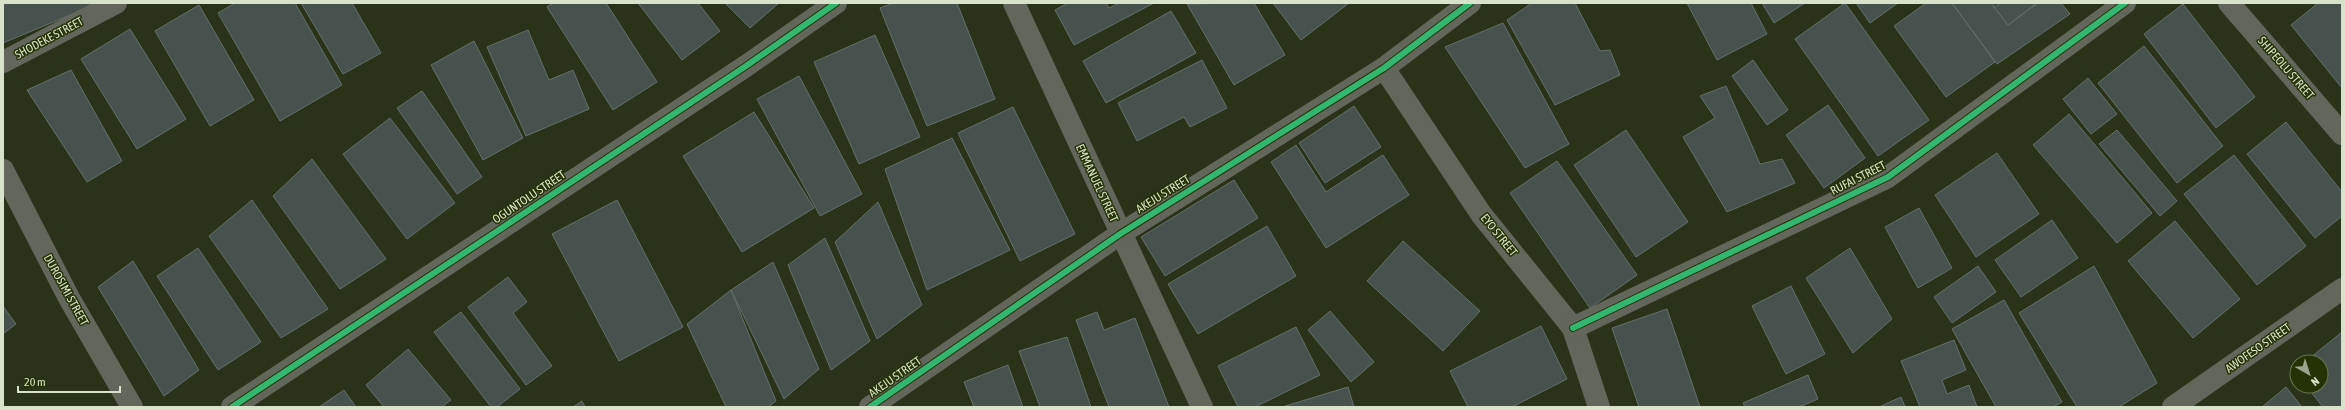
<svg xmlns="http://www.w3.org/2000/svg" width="2345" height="410" font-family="'Asap Condensed',sans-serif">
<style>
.building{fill:#47524e;stroke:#64706b}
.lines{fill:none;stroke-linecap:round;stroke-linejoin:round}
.minor{stroke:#62665b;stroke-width:22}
.tertiary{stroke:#62665b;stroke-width:22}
.cycleway-casing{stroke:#253205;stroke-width:8}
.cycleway{stroke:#33b770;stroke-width:6}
.labels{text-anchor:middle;stroke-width:3;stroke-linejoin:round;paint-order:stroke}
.street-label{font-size:12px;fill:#d8e1c9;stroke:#253205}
</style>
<rect width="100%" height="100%" fill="#2b321a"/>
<g class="building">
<path d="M3 3H99L3 43Z"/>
<path d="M235 3H295L342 85 280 121 218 13Z"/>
<path d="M301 3H352L381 53 343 74Z"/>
<path d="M553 3H606L657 82 613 110 547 7Z"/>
<path d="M638 3H698L720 31 682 60Z"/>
<path d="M725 3H779L750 28Z"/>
<path d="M893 3H957L995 99 927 126 880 8Z"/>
<path d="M1068 3H1106L1109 8 1119 3H1154L1074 45 1055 10Z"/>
<path d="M1254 3 1285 55 1234 85 1187 4Z"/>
<path d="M1273 3H1349L1301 40Z"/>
<path d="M1532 3H1575L1600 51 1610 50 1620 75 1555 105 1507 20Z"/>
<path d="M1687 3H1751L1767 34 1717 60Z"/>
<path d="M1762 3H1805L1774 23Z"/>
<path d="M1845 3 1929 120 1878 156 1795 39Z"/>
<path d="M1856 3H1898L1870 23Z"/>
<path d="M1926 3H1952L1995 62 1946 97 1894 26Z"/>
<path d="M1952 3H1995L1993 6 2008 25 2038 3H2061L2070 14 1997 64Z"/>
<path d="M2000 3H2037L2008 25 1994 7Z"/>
<path d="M2318 3H2342V88L2291 25Z"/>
<path d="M2183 4 2255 97 2216 128 2144 34Z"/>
<path d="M199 5 254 100 210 126 155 31Z"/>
<path d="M1171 11 1196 53 1106 103 1083 61Z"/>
<path d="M1503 23 1569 144 1525 168 1445 47Z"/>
<path d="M130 29 186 119 137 149 81 59Z"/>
<path d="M528 30 549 80 573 70 589 109 526 136 487 47Z"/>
<path d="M875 35 920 137 859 164 814 62Z"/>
<path d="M474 41 523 138 483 160 431 65Z"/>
<path d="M2144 46 2223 146 2177 183 2098 83Z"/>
<path d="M1202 60 1227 108 1190 127 1184 117 1137 141 1118 103Z"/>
<path d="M1753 60 1788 110 1767 125 1732 76Z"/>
<path d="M71 70 122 161 87 182 27 90Z"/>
<path d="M799 76 862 194 820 216 757 99Z"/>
<path d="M2088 78 2117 114 2091 134 2063 99Z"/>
<path d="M1726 86 1760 164 1782 159 1795 183 1727 212 1683 137 1715 118 1700 96Z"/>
<path d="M422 91 482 177 457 194 397 108Z"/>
<path d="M1828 105 1865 158 1824 188 1786 135Z"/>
<path d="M1354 106 1381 147 1325 183 1299 143Z"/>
<path d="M1013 107 1075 234 1020 261 958 133Z"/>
<path d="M754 112 814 208 742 252 683 156Z"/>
<path d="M2069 114 2152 213 2117 243 2033 145Z"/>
<path d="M390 118 455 203 407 239 343 154Z"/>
<path d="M2286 122 2342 192V216L2315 238 2247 154Z"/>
<path d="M1626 130 1688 222 1636 257 1574 165Z"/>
<path d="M2117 130 2177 201 2160 216 2099 144Z"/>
<path d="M952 138 1010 250 927 290 885 169Z"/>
<path d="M1296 145 1326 192 1383 155 1409 195 1326 248 1271 162Z"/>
<path d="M1997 153 2039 214 1976 257 1935 195Z"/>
<path d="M2234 155 2306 246 2257 285 2184 194Z"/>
<path d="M312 159 386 259 340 289 273 196Z"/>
<path d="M1557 161 1637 275 1590 308 1510 193Z"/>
<path d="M1234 180 1258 218 1165 276 1141 237Z"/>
<path d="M252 200 328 309 281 338 209 236Z"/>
<path d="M617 200 683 327 619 361 552 234Z"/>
<path d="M878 202 922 305 877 339 835 242Z"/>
<path d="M1919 208 1952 268 1918 288 1885 227Z"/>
<path d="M2052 220 2078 258 2021 297 1995 260Z"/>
<path d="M2175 221 2240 299 2193 338 2128 261Z"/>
<path d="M1267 226 1296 276 1198 334 1168 284Z"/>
<path d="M825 238 870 341 831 370 788 265Z"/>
<path d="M1403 241 1480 311 1443 351 1367 281Z"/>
<path d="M198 248 261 342 218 370 157 276Z"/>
<path d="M1850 248 1892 319 1853 353 1806 278Z"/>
<path d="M133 261 199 370 164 396 98 287Z"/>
<path d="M773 262 819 369 784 399 731 290Z"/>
<path d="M1978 266 1996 292 1952 323 1934 297Z"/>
<path d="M2094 266 2157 383 2119 407H2077L2019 313Z"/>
<path d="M508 277 527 302 513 313 552 366 526 385 468 307Z"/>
<path d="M1791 286 1825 354 1786 374 1752 306Z"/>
<path d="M731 290 776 401 768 407H726L687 324Z"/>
<path d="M2004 300 2062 402 2053 407H1996L1952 329Z"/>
<path d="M3 306 16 324 3 334Z"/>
<path d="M1667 309 1700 407H1639L1612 328Z"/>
<path d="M1330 311 1374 362 1351 382 1308 330Z"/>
<path d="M461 312 520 389 497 407H491L434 332Z"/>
<path d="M1097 312 1104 330 1135 318 1169 407H1109L1076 320Z"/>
<path d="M1541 326 1567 379 1512 407H1468L1450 371Z"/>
<path d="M1296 327 1320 375 1255 407H1238L1218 366Z"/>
<path d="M2342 332V407H2323L2306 386H2321V362H2305Z"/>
<path d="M1067 337 1091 407H1040L1019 351Z"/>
<path d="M1954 340 1966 370 1942 380 1947 394 1969 385 1977 407H1920L1901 361Z"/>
<path d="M408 349 451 400 442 407H384L366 385Z"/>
<path d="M1008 365 1023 407H974L964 382Z"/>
<path d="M1808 375 1818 399 1799 407H1745L1743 403Z"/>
<path d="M1348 387 1354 407H1282Z"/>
<path d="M2286 387 2302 407H2262Z"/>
<path d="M344 390 356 407H319Z"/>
<path d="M1901 397 1905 407H1879Z"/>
<path d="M582 401 585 407H573Z"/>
</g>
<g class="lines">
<g class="minor">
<path d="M1014 3 1202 407"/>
<path d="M3 62 116 3"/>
<path d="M1384 68 1481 214 1573 328 1599 407"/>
<path d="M3 170 69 298 132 407"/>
<path d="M1573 328 1888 177 2125 3"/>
<path d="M232 407 746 66 836 3"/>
<path d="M870 407 1120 234 1384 68 1470 3"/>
<path d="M2173 407 2342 289"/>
</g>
<path class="tertiary" d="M2229 3 2342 134"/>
<g class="cycleway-casing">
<g id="cycleway">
<path d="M1573 328 1888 177 2125 3"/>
<path d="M232 407 746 66 836 3"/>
<path d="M870 407 1120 234 1384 68 1470 3"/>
</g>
</g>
<use href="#cycleway" class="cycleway"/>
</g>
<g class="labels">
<g class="street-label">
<text transform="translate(49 38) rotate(-28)" y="4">SHODEKE STREET</text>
<text transform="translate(2286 68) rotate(49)" y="4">SHIPEOLU STREET</text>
<text transform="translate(1858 178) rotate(-27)" y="4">RUFAI STREET</text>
<text transform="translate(1097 183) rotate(65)" y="4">EMMANUEL STREET</text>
<text transform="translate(1163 194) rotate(-32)" y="4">AKEJU STREET</text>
<text transform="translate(529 197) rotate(-34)" y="4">OGUNTOLU STREET</text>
<text transform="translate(1499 235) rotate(51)" y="4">EYO STREET</text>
<text transform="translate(66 290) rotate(61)" y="4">DUROSIMI STREET</text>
<text transform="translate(2258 348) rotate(-35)" y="4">AWOFESO STREET</text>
<text transform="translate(895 377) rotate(-35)" y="4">AKEJU STREET</text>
</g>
</g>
<rect width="2345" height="410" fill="none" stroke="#d8e1c9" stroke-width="8"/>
<g transform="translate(2309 374) rotate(141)"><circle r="19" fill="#253205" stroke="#6d7853"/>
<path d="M0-3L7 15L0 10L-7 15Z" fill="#9ba48c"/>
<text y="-6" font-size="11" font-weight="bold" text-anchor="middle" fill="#d8e1c9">N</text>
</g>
<path d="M18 386v6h102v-6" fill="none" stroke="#d8e1c9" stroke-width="2"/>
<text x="24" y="386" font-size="12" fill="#d8e1c9" stroke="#253205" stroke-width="3" paint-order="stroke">20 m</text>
</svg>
